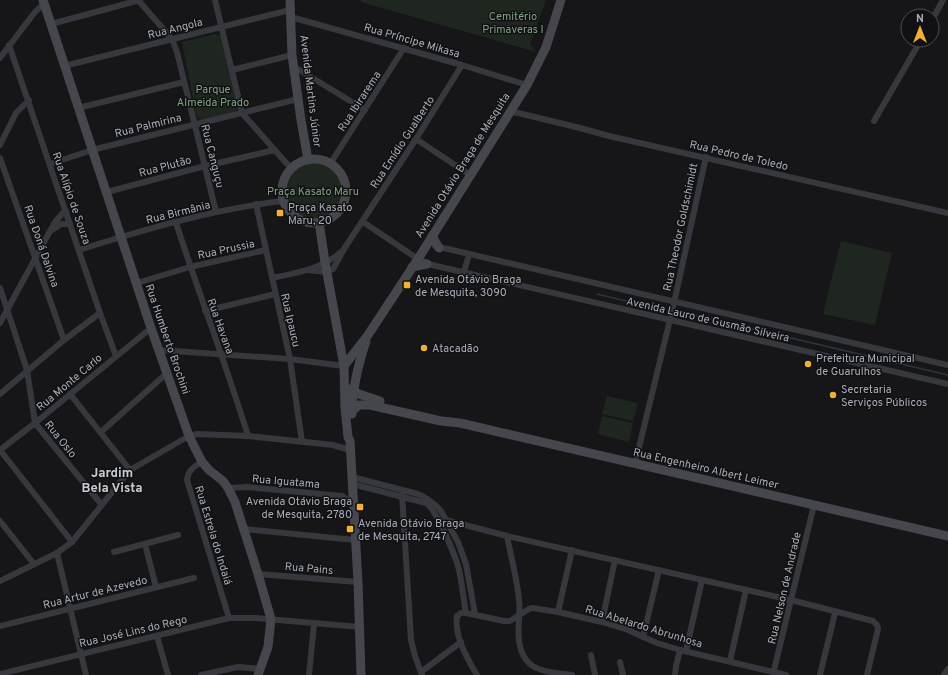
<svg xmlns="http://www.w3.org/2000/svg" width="948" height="675" font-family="Overpass,sans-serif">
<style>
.green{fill:#1e261f}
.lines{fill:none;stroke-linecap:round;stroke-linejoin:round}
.stream{stroke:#2c353c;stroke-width:1.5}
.street{stroke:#37383d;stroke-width:6}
.secondary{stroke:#45474d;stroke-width:9}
.poi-dot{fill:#f2b134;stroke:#111113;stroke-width:1.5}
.labels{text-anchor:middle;stroke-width:3;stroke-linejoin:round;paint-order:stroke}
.park-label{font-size:11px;fill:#7fa381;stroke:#111113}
.street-label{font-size:11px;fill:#a8adb8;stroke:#111113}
.poi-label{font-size:11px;fill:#a8adb8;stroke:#111113;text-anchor:start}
.quarter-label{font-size:13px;font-weight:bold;fill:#c9ccd4;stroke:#111113}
</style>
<rect width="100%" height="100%" fill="#161618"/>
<g class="green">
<path d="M361 0H546L530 44 536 52 361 2Z"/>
<path d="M215 34 221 36 238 109 234 112 200 120 196 115 182 42Z"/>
<circle cx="314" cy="191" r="31"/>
<path d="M841 241 892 253 875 325 823 314Z"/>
<path d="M607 396 638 403 633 421 602 414Z"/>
<path d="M602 416 633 423 629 442 598 434Z"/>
</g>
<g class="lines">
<g class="stream">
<path d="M597 294 659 309"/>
<path d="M681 312 948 375"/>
</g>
<g class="street">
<path d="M138 0 172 39 177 52 216 212"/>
<path d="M215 0 242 113 288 165 293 168"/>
<path d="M291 17 462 65 527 85"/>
<path d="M932 20 943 0"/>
<path d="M51 24 140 0"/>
<path d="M9 45 100 313 116 356"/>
<path d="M0 58 35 12 44 4"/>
<path d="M64 66 290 10"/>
<path d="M293 66 365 110"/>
<path d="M232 70 292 55"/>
<path d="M78 108 184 82"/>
<path d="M510 111 580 128 609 136 948 213"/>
<path d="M874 121 921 40"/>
<path d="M416 139 470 175"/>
<path d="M0 145 16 113 29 100"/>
<path d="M0 158 64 340"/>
<path d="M50 164 92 150 298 99"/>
<path d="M330 164 404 48"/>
<path d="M107 192 205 166 275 150"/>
<path d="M256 204 290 359 302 442"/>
<path d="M363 222 418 259 432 265 948 384"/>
<path d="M176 223C199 294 226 364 248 436"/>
<path d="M52 230 61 224H70"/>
<path d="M435 246 948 365"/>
<path d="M79 250C146 229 214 209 283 201"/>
<path d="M307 270 327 272 333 269 344 249 416 139 462 65"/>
<path d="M464 271 469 255"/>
<path d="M272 278C296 273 322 269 341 252"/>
<path d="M137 283 190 267 266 250"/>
<path d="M0 288 27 370 35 423 101 504"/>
<path d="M205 311 275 294"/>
<path d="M0 323 55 222 62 214 66 211"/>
<path d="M159 350 290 359 344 366"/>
<path d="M0 394 64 340 100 313"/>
<path d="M70 394 130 470"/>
<path d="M101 432 167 373"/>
<path d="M0 450 35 423 151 328"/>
<path d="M0 450 72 542"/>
<path d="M202 462C193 467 188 471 187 480L229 618"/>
<path d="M635 464 674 303 706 157"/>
<path d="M352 477 418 494C428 498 434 503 441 511L458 542 466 564 475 614"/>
<path d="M352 484 426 503C436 509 454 553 458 566 462 581 463 597 466 613"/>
<path d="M228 488 247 487 342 496 353 503"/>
<path d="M402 494 411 640 415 656 422 675"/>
<path d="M0 521 34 564"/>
<path d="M439 521 446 520 507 536 791 600 873 621 877 625 878 629 867 675"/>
<path d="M244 529 355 540"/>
<path d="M507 536C511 557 517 578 519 600 521 615 516 631 520 646 521 652 525 660 530 664 541 673 559 673 572 675"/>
<path d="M145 544 156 587"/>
<path d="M114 552 178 535"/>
<path d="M57 553 86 675"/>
<path d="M258 574 358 582"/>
<path d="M0 581 57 553 72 542 130 470 189 436 197 434 248 436 333 445 350 450"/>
<path d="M558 612 572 550"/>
<path d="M602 622 615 560"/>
<path d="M0 626 194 578"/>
<path d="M157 636 168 675"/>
<path d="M643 637 659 570"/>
<path d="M686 651 702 580"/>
<path d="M591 655 595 675"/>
<path d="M730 661 746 590"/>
<path d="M620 662 623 675"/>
<path d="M421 672 461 642"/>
<path d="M0 674 229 618H255L360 627"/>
<path d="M773 674 814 505"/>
<path d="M201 675 238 667 260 669"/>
<path d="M309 675 314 624"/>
<path d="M477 675C467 658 454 636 457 616L461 613H466L504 621H510L529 609 532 608 558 612 602 622 628 630 657 643 680 650 786 675"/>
<path d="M675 675 676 666 680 650"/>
<path d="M820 675 835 613"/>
<path d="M944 675 948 669"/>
</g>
<g class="secondary">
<path d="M43 0 151 328 189 436 202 462 209 470 223 481 228 488 235 502 258 574 271 619 268 647 258 675"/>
<path d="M290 0 292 55 301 120 308 160"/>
<circle cx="314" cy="191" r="32"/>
<path d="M319 222 325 262 344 366 345 408 348 437 350 441 358 582 361 675"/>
<path d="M432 236 439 248"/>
<path d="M412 267 427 264"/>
<path d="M344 366 368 335 418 259 527 85 546 47 561 0"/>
<path d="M350 389 359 394 380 401"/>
<path d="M352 411 359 405H370L441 421 460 423 948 536"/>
<path d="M352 414C352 389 358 365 366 341"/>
</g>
</g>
<g class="poi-dot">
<rect x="276" y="209" width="8" height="8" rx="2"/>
<rect x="403" y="281" width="8" height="8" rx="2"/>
<circle cx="424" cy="348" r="4"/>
<circle cx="808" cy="364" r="4"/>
<circle cx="833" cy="395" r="4"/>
<rect x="356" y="503" width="8" height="8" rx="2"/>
<rect x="346" y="525" width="8" height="8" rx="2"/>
</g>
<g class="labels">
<g class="park-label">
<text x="513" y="20">Cemitério<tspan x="513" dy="13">Primaveras I</tspan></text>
<text x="213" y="93">Parque<tspan x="213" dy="13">Almeida Prado</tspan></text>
<text x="313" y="195">Praça Kasato Maru</text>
</g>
<g class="street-label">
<text transform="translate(175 28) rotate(-14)" y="4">Rua Angola</text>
<text transform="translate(412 40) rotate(16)" y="4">Rua Príncipe Mikasa</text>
<text transform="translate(311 91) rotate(83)" y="4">Avenida Martins Júnior</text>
<text transform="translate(359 101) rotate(-57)" y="4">Rua Ibirarema</text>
<text transform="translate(148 125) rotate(-14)" y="4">Rua Palmirina</text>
<text transform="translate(402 142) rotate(-57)" y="4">Rua Emídio Gualberto</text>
<text transform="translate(739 155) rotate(13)" y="4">Rua Pedro de Toledo</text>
<text transform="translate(213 156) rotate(76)" y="4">Rua Canguçu</text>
<text transform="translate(462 165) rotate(-58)" y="4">Avenida Otávio Braga de Mesquita</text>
<text transform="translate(165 166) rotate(-15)" y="4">Rua Plutão</text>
<text transform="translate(72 198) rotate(71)" y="4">Rua Alípio de Souza</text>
<text transform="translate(178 212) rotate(-14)" y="4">Rua Birmânia</text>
<text transform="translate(680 227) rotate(-78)" y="4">Rua Theodor Goldschimidt</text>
<text transform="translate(42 246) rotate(71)" y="4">Rua Doná Dalvina</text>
<text transform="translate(226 249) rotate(-12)" y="4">Rua Prussia</text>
<text transform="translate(708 319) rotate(13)" y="4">Avenida Lauro de Gusmão Silveira</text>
<text transform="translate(291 320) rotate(77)" y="4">Rua Ipaucu</text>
<text transform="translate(221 326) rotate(70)" y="4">Rua Havana</text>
<text transform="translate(168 339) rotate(71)" y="4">Rua Humberto Brochini</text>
<text transform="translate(69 382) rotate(-40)" y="4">Rua Monte Carlo</text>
<text transform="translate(61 439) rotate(51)" y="4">Rua Oslo</text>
<text transform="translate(706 468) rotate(13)" y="4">Rua Engenheiro Albert Leimer</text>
<text transform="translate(286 481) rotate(5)" y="4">Rua Iguatama</text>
<text transform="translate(214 535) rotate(73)" y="4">Rua Estrela do Indaiá</text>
<text transform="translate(309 568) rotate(5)" y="4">Rua Pains</text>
<text transform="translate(784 588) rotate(-77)" y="4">Rua Nelson de Andrade</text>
<text transform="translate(95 592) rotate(-14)" y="4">Rua Artur de Azevedo</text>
<text transform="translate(644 626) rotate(17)" y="4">Rua Abelardo Abrunhosa</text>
<text transform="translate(133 631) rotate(-13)" y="4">Rua José Lins do Rego</text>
</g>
<g class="poi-label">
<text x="288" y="211">Praça Kasato<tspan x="288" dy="13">Maru, 20</tspan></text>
<text x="415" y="283">Avenida Otávio Braga<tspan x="415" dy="13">de Mesquita, 3090</tspan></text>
<text x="432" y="352">Atacadão</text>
<text x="816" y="362">Prefeitura Municipal<tspan x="816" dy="13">de Guarulhos</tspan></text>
<text x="841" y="393">Secretaria<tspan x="841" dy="13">Serviços Públicos</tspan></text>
<text x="352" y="505" text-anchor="end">Avenida Otávio Braga<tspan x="352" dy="13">de Mesquita, 2780</tspan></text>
<text x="358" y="527">Avenida Otávio Braga<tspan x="358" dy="13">de Mesquita, 2747</tspan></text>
</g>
<g class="quarter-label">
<text x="112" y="477">Jardim<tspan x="112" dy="15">Bela Vista</tspan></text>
</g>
</g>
<g transform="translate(920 28)"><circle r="19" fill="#111113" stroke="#4d4f55"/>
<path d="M0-3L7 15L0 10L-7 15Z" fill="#f2b134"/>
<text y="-6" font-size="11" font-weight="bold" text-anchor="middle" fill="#a8adb8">N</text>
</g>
</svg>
